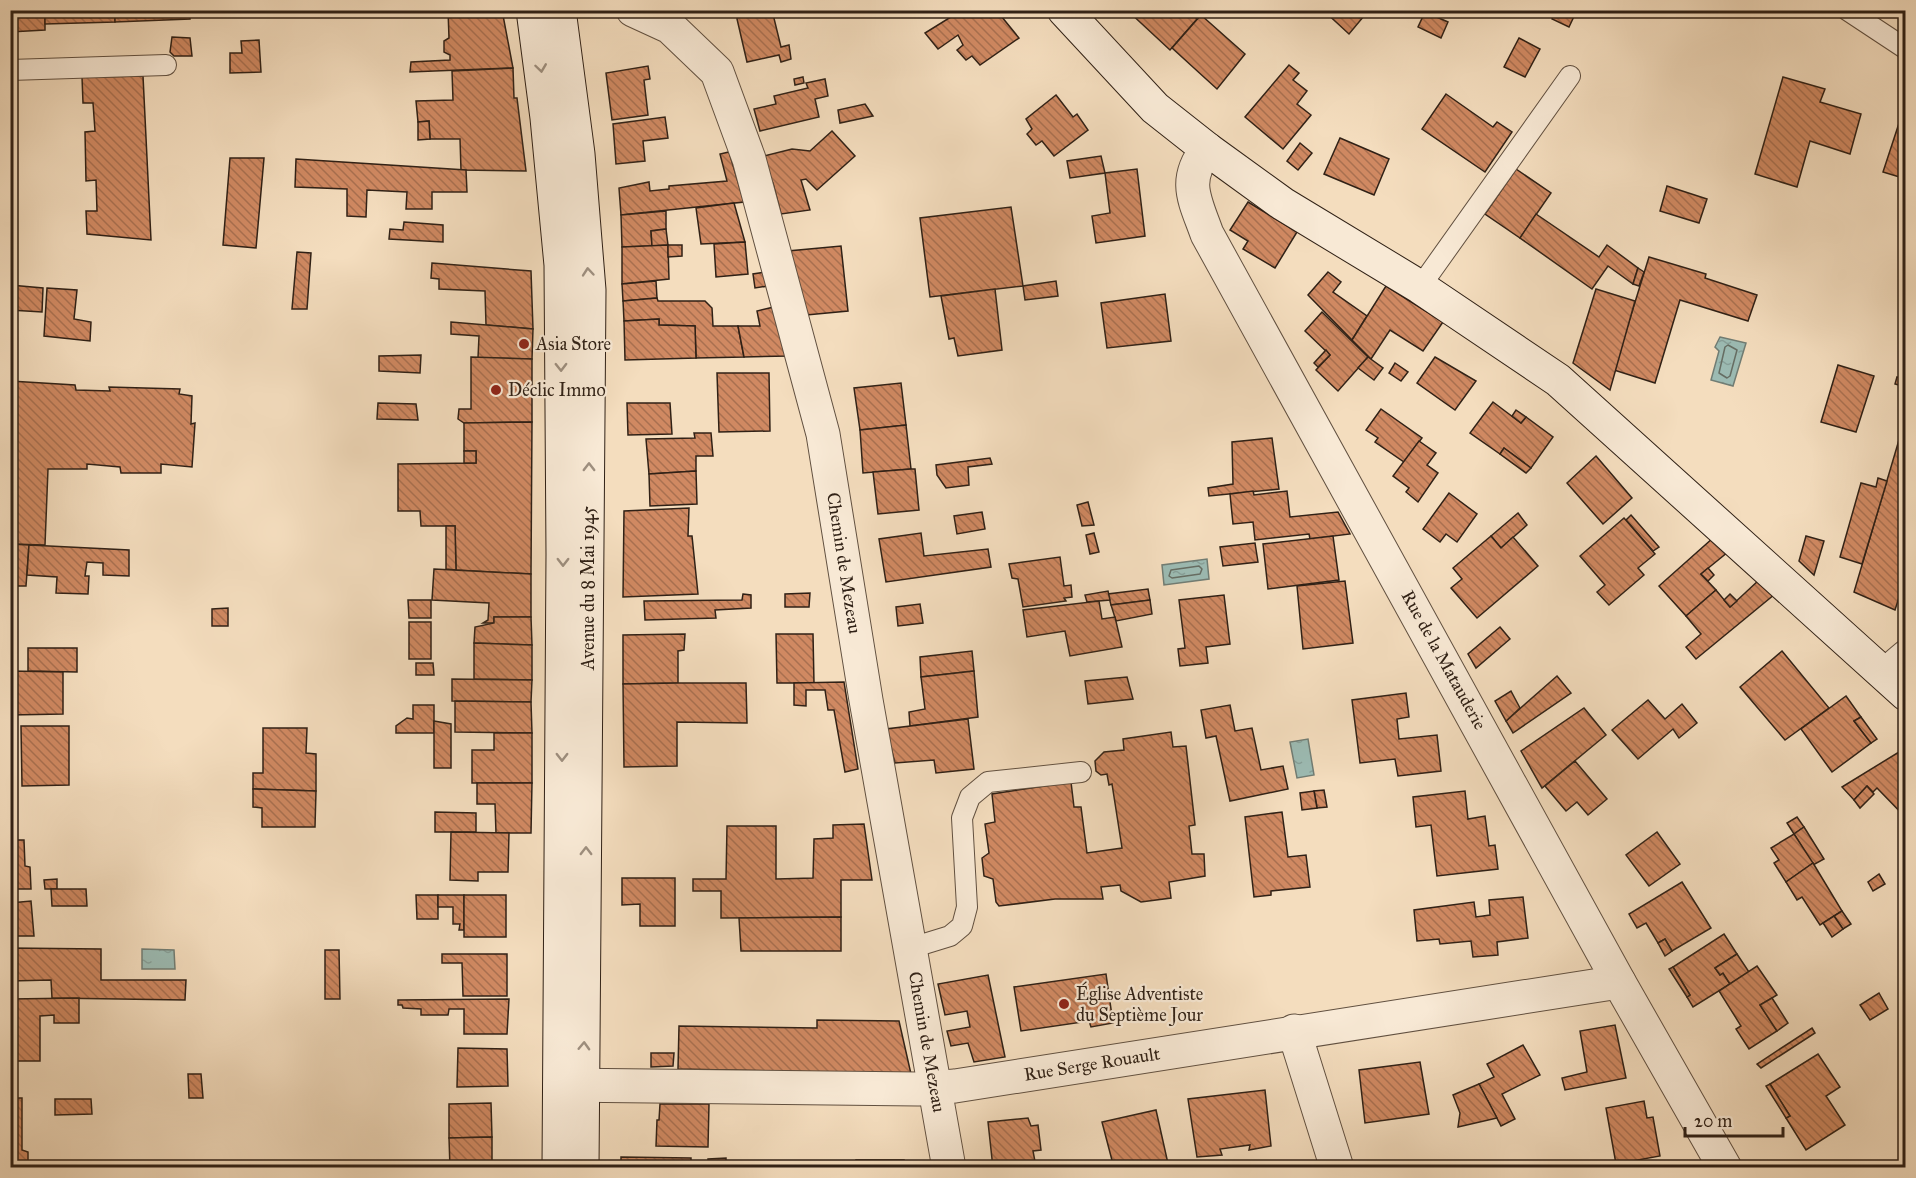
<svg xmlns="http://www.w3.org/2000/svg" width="1916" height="1178" font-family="'IM FELL Great Primer',serif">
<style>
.water{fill:url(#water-ripples);stroke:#717d74;stroke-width:1.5}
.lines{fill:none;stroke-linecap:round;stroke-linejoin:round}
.shore{stroke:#666e64;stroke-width:1.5}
.building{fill:url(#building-back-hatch);stroke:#302116;stroke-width:1.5}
.lane-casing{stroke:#615040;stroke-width:22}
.street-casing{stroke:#615040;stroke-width:35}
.secondary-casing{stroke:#302116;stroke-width:35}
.lane{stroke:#f8e9d5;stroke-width:20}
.street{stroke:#f8e9d5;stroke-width:33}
.secondary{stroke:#f8e9d5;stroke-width:33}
.oneway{stroke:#9e8f7f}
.poi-dot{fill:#8f2418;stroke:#f8e9d5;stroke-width:2}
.labels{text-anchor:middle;stroke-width:4.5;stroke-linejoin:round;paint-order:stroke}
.poi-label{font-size:18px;fill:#302116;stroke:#f8e9d5;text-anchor:start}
.street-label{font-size:18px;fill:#302116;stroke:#f8e9d5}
</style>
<defs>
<pattern id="water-ripples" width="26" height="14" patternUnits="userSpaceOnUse" patternTransform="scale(1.5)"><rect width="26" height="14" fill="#9cbbb3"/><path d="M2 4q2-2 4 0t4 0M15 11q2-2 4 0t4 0" fill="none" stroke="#87a099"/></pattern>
<pattern id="building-back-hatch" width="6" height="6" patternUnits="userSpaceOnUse" patternTransform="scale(1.5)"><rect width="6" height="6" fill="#d08962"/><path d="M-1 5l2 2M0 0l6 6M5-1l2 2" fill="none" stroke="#a97050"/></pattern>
</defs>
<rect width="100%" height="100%" fill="#f4ddbe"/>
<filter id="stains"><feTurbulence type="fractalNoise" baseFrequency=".00333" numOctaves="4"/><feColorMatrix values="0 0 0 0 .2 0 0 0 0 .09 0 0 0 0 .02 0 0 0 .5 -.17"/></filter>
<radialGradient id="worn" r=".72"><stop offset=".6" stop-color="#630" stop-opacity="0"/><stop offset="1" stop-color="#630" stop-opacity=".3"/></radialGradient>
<g class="water">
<path d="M1720 337 1746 343 1733 386 1711 380 1719 351 1715 347Z"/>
<path d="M1207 559 1209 579 1164 585 1162 565Z"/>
<path d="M1308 739 1314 775 1297 778 1290 742Z"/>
<path d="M142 949 174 950 175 969H142Z"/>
</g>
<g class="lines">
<g class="shore">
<path d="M1728 345 1737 350 1730 376 1727 378 1719 373 1725 347Z"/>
<path d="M1199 566 1202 569 1200 574 1172 578 1169 576 1171 570Z"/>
</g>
</g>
<g class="building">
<path d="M10 10H45V30L10 32Z"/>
<path d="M45 10H115V22L45 24Z"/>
<path d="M115 10H189L190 19 115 22Z"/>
<path d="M240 10H277V12L240 13Z"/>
<path d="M448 10H502L513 68 410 72 411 62 450 60V55L444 52V41L449 38Z"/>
<path d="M738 10H755L756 13 772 10 781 47 789 45 791 59 781 62 779 55 747 62 737 19Z"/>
<path d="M992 10 997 11 1019 38 980 65 972 56 966 60 957 50 963 45 958 35 938 49 925 33 962 10Z"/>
<path d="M1127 10H1188L1197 19 1170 50Z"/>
<path d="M1323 10H1369L1349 34Z"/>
<path d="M1556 10H1577L1569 27 1552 19Z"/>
<path d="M1425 12 1448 22 1441 38 1418 27Z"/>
<path d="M1201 15 1245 54 1217 89 1172 48Z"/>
<path d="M172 37 190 38 192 56H174L170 52Z"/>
<path d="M1519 38 1540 49 1525 77 1504 67Z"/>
<path d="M259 40 261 72 230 73V53H242L241 41Z"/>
<path d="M1289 65 1299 73 1293 80 1307 91 1297 104 1311 115 1283 149 1245 117Z"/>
<path d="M648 66 650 79 644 80 648 115 612 120 606 73Z"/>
<path d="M513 68 514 98H517L526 171 461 170 460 139H430L429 121 418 122 416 101 453 100 452 71Z"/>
<path d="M143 76 151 240 87 234 86 211H97L96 180 86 181 85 132 95 131 93 103H83L82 77Z"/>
<path d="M803 77 804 83 795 85 794 79Z"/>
<path d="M1783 77 1825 89 1820 102 1861 114 1850 154 1810 141 1797 187 1755 174Z"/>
<path d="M825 79 828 96 815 99 819 117 760 131 754 109 776 104 774 96 808 88 806 83Z"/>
<path d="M1446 94 1493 127 1497 122 1512 132 1485 172 1422 129Z"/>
<path d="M1056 95 1073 117 1077 114 1088 130 1054 156 1042 141 1036 145 1027 134 1032 129 1026 119Z"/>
<path d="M865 104 873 116 840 123 838 110Z"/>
<path d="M1903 111 1906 112V179L1883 172Z"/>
<path d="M665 117 668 138 643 141 645 161 616 164 613 124Z"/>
<path d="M429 121 430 139 418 140V122Z"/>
<path d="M832 131 855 156 817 190 806 179 801 180 810 210 781 214 773 183 767 184 760 157 792 149 810 151Z"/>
<path d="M1340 138 1389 159 1374 195 1324 174Z"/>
<path d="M1300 143 1312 153 1298 170 1287 161Z"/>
<path d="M729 152 744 202 621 215 619 188 649 182 650 191 669 189V186L727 181 720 154Z"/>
<path d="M1101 156 1105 173 1070 178 1067 161Z"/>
<path d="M230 158H264L256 248 223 245Z"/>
<path d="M296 159 466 170 467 192H432V209H406L407 192 367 190 366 217 347 216V189L295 187Z"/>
<path d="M1137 169 1145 236 1096 243 1092 216 1110 213 1105 173Z"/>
<path d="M1516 169 1551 193 1520 238 1485 214Z"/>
<path d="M1667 186 1707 199 1699 223 1660 211Z"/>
<path d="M1248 202 1297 232 1275 268 1243 249 1248 241 1230 230Z"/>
<path d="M734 203 745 242 701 244 696 208Z"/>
<path d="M1011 207 1023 286 930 297 920 218Z"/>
<path d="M666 211V229L651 231 652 246 622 247 621 215Z"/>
<path d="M1536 214 1599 257 1607 245 1638 268 1633 284 1608 266 1592 289 1520 238Z"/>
<path d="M404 222 443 225V242L389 239 390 229 403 230Z"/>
<path d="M666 229 668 245 652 246 651 231Z"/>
<path d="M745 242 748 274 716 277 714 244Z"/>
<path d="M668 245 669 279 622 284V247Z"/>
<path d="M668 245H682V256L668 257Z"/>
<path d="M841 246 848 311 796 316 788 251Z"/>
<path d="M297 252 311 253 307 309H292Z"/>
<path d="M1649 257 1706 274 1705 278 1757 295 1748 321 1680 300 1655 383 1614 370Z"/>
<path d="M432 263 531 271 533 329 486 325 485 291 439 289V279L431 278Z"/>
<path d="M1638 268 1644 272 1639 286 1633 284Z"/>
<path d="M766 272 768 286 755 288 753 274Z"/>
<path d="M1328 272 1341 282 1333 292 1367 316 1352 340 1308 295Z"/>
<path d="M656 281 657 298 623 301 622 284Z"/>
<path d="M1056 281 1058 296 1025 300 1023 286Z"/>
<path d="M10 285 43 288 42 312 10 310Z"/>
<path d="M1386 286 1443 322 1423 351 1390 330 1371 359 1352 340Z"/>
<path d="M47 288 77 290 74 319 91 322 90 341 44 336Z"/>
<path d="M995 289 1002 350 958 356 954 338 949 339 941 296Z"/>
<path d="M1596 289 1635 301 1610 390 1573 363Z"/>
<path d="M1165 294 1171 341 1107 348 1101 303Z"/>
<path d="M657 298 658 301H705L712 308 713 326H738L744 357 696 358 695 326 659 325V319L624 321 623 301Z"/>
<path d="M774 307 787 356 744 357 738 326H760L757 311Z"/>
<path d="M1322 312 1368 357 1338 391 1316 370 1330 355 1305 331Z"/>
<path d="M659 319V325L695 326 696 358 625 360 624 321Z"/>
<path d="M451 322 533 329 532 359 478 358 479 336 451 334Z"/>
<path d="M1326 350 1330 355 1318 367 1314 363Z"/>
<path d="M421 355 420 373 379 371V356Z"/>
<path d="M471 357 532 359V422L464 423 458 419 459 409H471Z"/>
<path d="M1368 357 1383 368 1374 380 1358 368Z"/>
<path d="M1435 357 1476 381 1455 410 1417 383Z"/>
<path d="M1395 363 1408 372 1401 381 1389 373Z"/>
<path d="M1838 365 1874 376 1856 432 1821 422Z"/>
<path d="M717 373H769L770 431 719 432Z"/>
<path d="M1897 377 1906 379V387L1895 384Z"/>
<path d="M10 381 75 385 76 390 110 391 109 387 180 389 179 394 192 396 191 424 195 423 192 467 161 464V473H121L120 467 87 464V469H48L45 545 10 544Z"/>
<path d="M901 383 906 425 860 430 854 388Z"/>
<path d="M1493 402 1521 423 1526 417 1553 437 1531 468 1504 448 1500 454 1470 433Z"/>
<path d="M378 403 416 404 418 420 377 419Z"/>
<path d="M627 403H670L672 434 628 435Z"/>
<path d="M1381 409 1422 438 1404 462 1375 442 1378 438 1366 430Z"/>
<path d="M1516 410 1526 417 1521 423 1512 416Z"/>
<path d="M532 422 531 574 456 570 455 526H421L420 511H398V464L476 463V451H464V423Z"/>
<path d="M1904 423 1906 575 1895 610 1854 592Z"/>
<path d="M906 425 911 469 863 473 860 430Z"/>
<path d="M694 433H711L713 456H696V471L649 474 646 439 695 438Z"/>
<path d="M1272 438 1279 489 1209 496 1208 488 1233 484 1232 442Z"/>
<path d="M1419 441 1436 453 1427 465 1438 473 1418 502 1406 492 1409 488 1393 476Z"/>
<path d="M1504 448 1531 468 1526 473 1500 454Z"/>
<rect x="464" y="451" width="12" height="12"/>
<path d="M1596 456 1632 498 1603 524 1567 483Z"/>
<path d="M990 458 992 464 968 467 969 485 946 488 937 475 936 465Z"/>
<path d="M911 469H915L919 510 878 514 873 472Z"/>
<path d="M696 471 697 504 650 506 649 474Z"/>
<path d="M1878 478 1887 481 1862 564 1840 557 1861 483 1876 487Z"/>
<path d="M1253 491 1254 495 1287 491 1290 517 1338 512 1350 534 1310 539 1309 534 1255 540 1253 522 1233 524 1230 494Z"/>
<path d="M1449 493 1477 514 1457 542 1446 534 1440 542 1423 529Z"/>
<path d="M1088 502 1094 525 1082 526 1077 505Z"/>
<path d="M689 508 688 536H692L698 594 623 597 624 511Z"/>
<path d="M982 512 985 529 957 534 954 516Z"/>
<path d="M1518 513 1527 525 1501 548 1491 536Z"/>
<path d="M1631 515 1659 547 1653 551 1626 520Z"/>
<path d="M1624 518 1655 554 1638 568 1644 575 1609 605 1597 592 1605 585 1580 556Z"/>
<path d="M446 526H455L456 570 446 569Z"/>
<path d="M921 533 924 556 988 549 991 567 886 582 879 539Z"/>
<path d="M1094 533 1099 552 1090 554 1086 535Z"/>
<path d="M1333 536 1339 580 1268 589 1263 544Z"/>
<path d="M1491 536 1501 548 1513 537 1538 566 1477 618 1451 588 1462 579 1453 568Z"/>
<path d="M1806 536 1824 541 1814 575 1799 561Z"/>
<path d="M1713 538 1728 552 1701 574 1716 590 1686 616 1659 586Z"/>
<path d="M1255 543 1258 562 1223 566 1220 547Z"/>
<path d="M10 544 29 545 26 586H10Z"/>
<path d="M29 545 129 550V576L103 575V563L87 562 85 576H89L88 594 56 593 57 577 27 575Z"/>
<path d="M1060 557 1064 586 1071 585 1072 597 1064 598 1066 601 1023 607 1018 579 1012 578 1009 564Z"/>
<path d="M1708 568 1714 575 1708 581 1701 574Z"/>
<path d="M434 569 531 574V617H494V623H483L488 620 489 603 432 600Z"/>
<path d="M1759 580 1775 594 1696 659 1686 647 1701 634 1686 616 1716 590 1730 607Z"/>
<path d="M1345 581 1353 643 1303 649 1297 586Z"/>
<path d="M1148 589 1150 600 1111 605 1108 594Z"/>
<path d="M1108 591 1110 600 1087 602 1085 595Z"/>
<path d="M810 593 809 607H785V594Z"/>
<path d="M743 594 751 595V608L715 610 716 618 645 620 644 601 742 600Z"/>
<path d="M1730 594 1737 601 1730 607 1724 600Z"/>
<path d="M1224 595 1230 644 1206 647 1208 663 1180 666 1178 649 1185 648 1179 600Z"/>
<path d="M408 600H431V618H409Z"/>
<path d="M1150 600 1152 614 1116 621 1111 605Z"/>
<path d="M1099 601 1102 619 1115 617 1122 647 1070 656 1065 631 1027 637 1023 610Z"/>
<path d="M920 604 923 623 898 626 896 607Z"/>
<path d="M228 608V626H212V609Z"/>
<path d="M494 617H531L532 645 474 643 475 627 494 623Z"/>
<rect x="409" y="622" width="22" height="37"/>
<path d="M1500 627 1510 639 1476 668 1468 654Z"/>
<path d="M685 634 684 650 678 651V683L623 684V635Z"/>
<path d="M776 634H813L814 683H777Z"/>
<path d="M474 643 532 645V680L474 679Z"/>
<path d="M28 648H77V672L28 671Z"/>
<path d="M972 651 974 671 921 677 920 657Z"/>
<path d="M1782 651 1829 708 1785 740 1740 687Z"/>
<path d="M416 663H433L434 675H416Z"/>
<path d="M10 671 63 672V714L10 715Z"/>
<path d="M974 671 978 717 910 726 909 712 925 709 921 677Z"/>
<path d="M1557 676 1571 693 1513 733 1506 721Z"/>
<path d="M1127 677 1133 699 1088 704 1085 681Z"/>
<path d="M452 679 532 680 531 702 452 701Z"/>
<path d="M844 682 858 769 845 772 834 710H828L825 690H806V706L794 705V683Z"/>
<path d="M678 683H746L747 723 677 722V766L624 767 623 684Z"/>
<path d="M1511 691 1520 708 1506 721 1495 701Z"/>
<path d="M1406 693 1409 717 1397 719 1399 739 1437 735 1441 771 1398 776 1395 759 1360 763 1352 700Z"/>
<path d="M1846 696 1861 717 1854 721 1871 743 1832 772 1801 729Z"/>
<path d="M1648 700 1665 719 1682 704 1697 723 1679 738 1673 729 1638 759 1612 730Z"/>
<path d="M455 701 531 702 532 733 455 732Z"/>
<path d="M413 705H434V733H396V726L407 718 413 719Z"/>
<path d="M1230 705 1235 731 1252 728 1261 770 1283 766 1288 789 1230 801 1216 736 1206 738 1201 710Z"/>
<path d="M1584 708 1606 735 1542 788 1521 751Z"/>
<path d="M1861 717 1877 739 1871 743 1854 721Z"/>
<path d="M968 719 974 769 936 773 934 760 895 763 886 729Z"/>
<path d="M434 721 451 724V768H434Z"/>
<path d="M21 726H69V785L22 786Z"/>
<path d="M263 728H307L306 753 316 754V791L253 789V773H263Z"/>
<path d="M1171 732 1173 747 1186 746 1195 825 1189 826 1192 854H1204L1205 876 1169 882 1171 898 1141 902 1121 891 1120 885 1101 887 1103 899H1055L999 906 996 902 993 879 984 876 982 858 989 853 985 824 995 822 992 794 1071 782 1074 807H1081L1087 853 1122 848 1112 784 1109 785 1107 774 1101 775 1096 771 1095 761 1104 752 1124 750 1123 739Z"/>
<path d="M494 733H532V783H472V750H494Z"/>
<path d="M1899 752 1906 759V818L1877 788 1873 792 1867 786 1854 800 1842 787Z"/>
<path d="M1575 761 1607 799 1588 815 1577 802 1566 811 1545 786Z"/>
<path d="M477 783H532L531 833H496L495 804H477Z"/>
<path d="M1867 786 1874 794 1860 808 1854 800Z"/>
<path d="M253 789 316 791 315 827H262V808L253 807Z"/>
<path d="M1324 790 1327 807 1317 808 1314 791Z"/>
<path d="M1314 791 1317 808 1302 810 1300 793Z"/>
<path d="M1465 791 1468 819 1485 816 1489 846 1495 845 1498 869 1437 876 1431 825 1416 827 1413 797Z"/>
<path d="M435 812 476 813V832H435Z"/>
<path d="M1282 812 1288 857 1306 855 1310 887 1271 891V895L1254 897 1245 817Z"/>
<path d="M1797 817 1804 827 1794 834 1787 823Z"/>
<path d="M864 824 872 880H841V917L721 918V891H693V879H726L727 826H776V879L813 878 814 839 833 838V825Z"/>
<path d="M1804 827 1824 859 1813 865 1794 834Z"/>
<path d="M451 832 509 833 508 872H478V881L450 880Z"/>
<path d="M1657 832 1680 864 1649 886 1626 855Z"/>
<path d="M1794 834 1813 863 1786 882 1774 863 1779 860 1771 848Z"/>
<path d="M10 840H24L25 866 30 867 31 889H10Z"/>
<path d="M1813 863 1842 911 1820 925 1802 897 1797 900 1786 882Z"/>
<path d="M1879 874 1885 884 1873 891 1868 882Z"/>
<path d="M622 878H675V926H640V904L622 905Z"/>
<path d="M57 879V889H45L44 880Z"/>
<path d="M1682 882 1711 928 1672 951 1665 939 1658 943 1646 923 1637 928 1629 914Z"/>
<path d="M51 889H86L87 906H52Z"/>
<path d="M416 895H438V919H417Z"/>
<path d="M438 895H464V930H459L460 924H453V907H438Z"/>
<rect x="464" y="895" width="42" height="42"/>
<path d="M1523 897 1528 938 1497 942 1498 955 1473 957 1471 941 1440 944 1439 939 1417 941 1414 910 1474 902 1476 917 1490 915 1489 900Z"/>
<path d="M31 901 34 936H10V903Z"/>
<path d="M1842 911 1851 924 1843 929 1834 916Z"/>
<path d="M1834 916 1843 929 1832 937 1823 923Z"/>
<path d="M841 917V951H741L739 918Z"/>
<path d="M1724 934 1737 954 1715 968 1720 975 1723 973 1730 984 1693 1007 1687 997 1690 995 1673 967Z"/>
<path d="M1665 939 1672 951 1665 956 1658 943Z"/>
<path d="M10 948 101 949V980H186L185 1000 52 998 51 980 10 981Z"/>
<path d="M325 950H339L340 999H325Z"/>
<path d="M442 954H507V996H463L462 963H442Z"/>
<path d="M1737 954 1749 972 1730 984 1723 973 1720 975 1715 968Z"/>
<path d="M1757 966 1777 995 1760 1005 1777 1031 1749 1049 1736 1029 1741 1026 1719 991Z"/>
<path d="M1673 967 1690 995 1687 997 1669 969Z"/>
<path d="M1106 974 1113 1023 1091 1027 1089 1021 1021 1031 1014 987Z"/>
<path d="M988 975 1005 1057 974 1062 968 1043 951 1046 947 1031 970 1027 967 1011 945 1015 938 984Z"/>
<path d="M1879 993 1888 1009 1870 1020 1860 1005Z"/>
<path d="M79 998V1023H54V1015L40 1016V1061H10V999Z"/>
<path d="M1772 998 1788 1023 1777 1031 1760 1005Z"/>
<path d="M509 999 507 1034H464V1009H449L448 1015H421V1009L403 1008 402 1005H398V1000Z"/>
<path d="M817 1020 899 1021 911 1074 678 1069 679 1026 817 1028Z"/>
<path d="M1615 1025 1626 1078 1565 1090 1562 1078 1587 1072 1580 1031Z"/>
<path d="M1812 1028 1815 1033 1761 1068 1757 1064Z"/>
<path d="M1523 1045 1540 1075 1502 1094 1515 1119 1501 1126 1479 1084 1494 1077 1487 1064Z"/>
<path d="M458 1048 507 1049 508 1086 457 1087Z"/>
<path d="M651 1053H674L673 1066 651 1067Z"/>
<path d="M1818 1054 1840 1087 1826 1096 1845 1125 1806 1150 1786 1118 1790 1116 1770 1084Z"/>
<path d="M1420 1062 1429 1114 1365 1123 1359 1070Z"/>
<path d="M188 1074H201L203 1098H189Z"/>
<path d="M1479 1084 1497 1118 1458 1127 1460 1113 1453 1095Z"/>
<path d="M1770 1084 1790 1116 1786 1118 1766 1086Z"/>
<path d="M1265 1090 1271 1146 1249 1150 1250 1145 1220 1149 1222 1155 1197 1157 1188 1099Z"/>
<path d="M10 1098H22V1150L28 1152V1168H10Z"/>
<path d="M55 1099H91L92 1114 55 1115Z"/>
<path d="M1644 1101 1647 1118 1653 1117 1660 1156 1616 1164 1606 1108Z"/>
<path d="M491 1103 492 1137 449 1138V1104Z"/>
<path d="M660 1104H709L708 1147 656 1146 657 1120H659Z"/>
<path d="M1156 1110 1169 1168H1114L1102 1122Z"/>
<path d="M1028 1118 1031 1126 1038 1125 1041 1150 1033 1151 1036 1167 1078 1162 1079 1168H993L988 1122Z"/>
<path d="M492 1137V1168H450L449 1138Z"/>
<path d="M621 1157 691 1158V1168H621Z"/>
<path d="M726 1158V1168H708V1159Z"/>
<rect x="856" y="1160" width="48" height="8"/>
</g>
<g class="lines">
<g class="lane-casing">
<g id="lane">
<path d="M1847 10 1906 49"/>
<path d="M10 70 166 65"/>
<path d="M1420 287 1570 76"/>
<path d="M911 948 950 936 962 926 967 907 962 818 970 797 988 782 1081 772"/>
</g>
</g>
<g class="street-casing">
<g id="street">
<path d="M633 10 670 27 717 72 749 159 823 434 866 700 949 1168"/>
<path d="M1207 149C1182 181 1195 200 1207 234L1619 982 1725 1168"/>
<path d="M1886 674 1906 657"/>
<path d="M1294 1031 1337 1168"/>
<path d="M560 1085 918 1089 955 1086 1619 982"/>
</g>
</g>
<g class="secondary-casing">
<g id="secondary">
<path d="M533 10 547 118 561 265 563 554 559 1168"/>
<path d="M559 10 578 154 589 290 582 1168"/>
<path d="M1064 10 1155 108 1207 149 1283 204 1420 287 1558 380 1906 694"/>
</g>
</g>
<use href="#lane" class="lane"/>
<use href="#street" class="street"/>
<use href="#secondary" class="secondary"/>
</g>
<defs><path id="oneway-chevron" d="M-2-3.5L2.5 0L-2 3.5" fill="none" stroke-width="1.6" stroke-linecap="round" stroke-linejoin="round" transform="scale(1.5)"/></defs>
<g class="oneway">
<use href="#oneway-chevron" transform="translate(541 68) rotate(82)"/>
<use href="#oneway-chevron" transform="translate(588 272) rotate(-95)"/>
<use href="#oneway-chevron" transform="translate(561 367) rotate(89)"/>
<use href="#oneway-chevron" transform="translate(589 467) rotate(-90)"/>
<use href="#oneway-chevron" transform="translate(563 562) rotate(90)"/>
<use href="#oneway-chevron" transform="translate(562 757) rotate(90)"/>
<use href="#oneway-chevron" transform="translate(586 851) rotate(-90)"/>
<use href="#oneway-chevron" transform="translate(584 1046) rotate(-88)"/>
</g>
<g class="poi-dot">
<circle cx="524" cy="344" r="6"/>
<circle cx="496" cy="390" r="6"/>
<circle cx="1064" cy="1004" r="6"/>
</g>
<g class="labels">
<g class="poi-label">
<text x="536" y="350">Asia Store</text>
<text x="508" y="396">Déclic Immo</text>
<text x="1076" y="1000">Église Adventiste<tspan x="1076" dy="21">du Septième Jour</tspan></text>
</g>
<g class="street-label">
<text transform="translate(844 563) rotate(81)" y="6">Chemin de Mezeau</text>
<text transform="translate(588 588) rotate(-90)" y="6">Avenue du 8 Mai 1945</text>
<text transform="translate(1444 660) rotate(61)" y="6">Rue de la Matauderie</text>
<text transform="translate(927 1042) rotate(80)" y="6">Chemin de Mezeau</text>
<text transform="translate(1092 1064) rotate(-9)" y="6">Rue Serge Rouault</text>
</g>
</g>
<rect width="1916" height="1178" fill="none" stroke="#f4ddbe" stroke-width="36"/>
<rect x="12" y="12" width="1892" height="1154" fill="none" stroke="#302116" stroke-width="3"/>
<rect x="18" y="18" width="1880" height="1142" fill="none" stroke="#302116" stroke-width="1.5"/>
<path d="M1685 1127v9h98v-9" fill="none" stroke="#302116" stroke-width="3"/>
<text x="1694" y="1127" font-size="18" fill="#302116" stroke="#f8e9d5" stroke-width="4.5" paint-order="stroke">20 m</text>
<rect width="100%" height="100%" filter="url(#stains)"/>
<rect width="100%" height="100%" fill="url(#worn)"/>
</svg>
